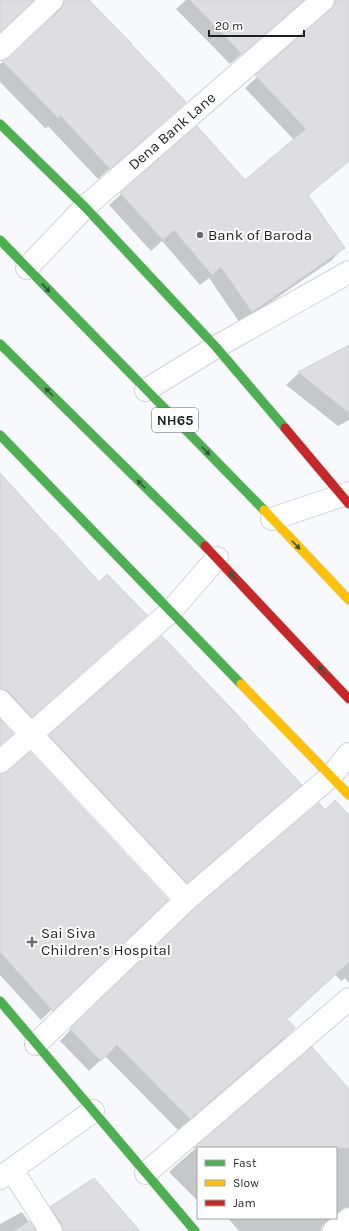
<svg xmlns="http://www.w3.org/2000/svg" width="349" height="1231" font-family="Karla,sans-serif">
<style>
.shadow{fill:#0003}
.building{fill:#dedee2;stroke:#d2d2d6}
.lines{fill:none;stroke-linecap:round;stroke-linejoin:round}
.street-casing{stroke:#d1d3d6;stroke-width:24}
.fast-casing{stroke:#d1d3d6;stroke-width:10}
.slow-casing{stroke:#d1d3d6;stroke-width:10}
.jam-casing{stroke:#d1d3d6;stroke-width:10}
.street{stroke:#fefeff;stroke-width:22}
.fast{stroke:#4caf50;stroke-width:9}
.slow{stroke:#ffc107;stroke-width:9}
.jam{stroke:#c62828;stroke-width:9}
.oneway{fill:#305a36}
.poi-dot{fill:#6a6d70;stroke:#fff;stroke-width:1.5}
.labels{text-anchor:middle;stroke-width:4;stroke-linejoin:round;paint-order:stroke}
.shield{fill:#fff;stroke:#626466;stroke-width:1}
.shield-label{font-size:14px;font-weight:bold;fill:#1e2124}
.street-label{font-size:15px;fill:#1e2124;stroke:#fff}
.poi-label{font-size:15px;fill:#1e2124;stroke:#fff;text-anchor:start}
</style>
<rect width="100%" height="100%" fill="#f7f9fc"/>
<g class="shadow">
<path d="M45 0H87L184 102 98 179 48 126 46 129 0 82V64L9 59 50 20 53 16V9Z"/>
<path d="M186 0H306L302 2 230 64 176 9Z"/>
<path d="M316 0H349V161L307 196 343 248 332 260 240 323 209 278 200 285 162 241 151 251 109 205 197 128 245 181 294 140 245 88 323 18 324 10Z"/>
<path d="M349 347V420L338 426 286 385 299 373Z"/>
<path d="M0 473 99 583 146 615 21 727 0 705Z"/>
<path d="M162 637 246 726 289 796 175 893 38 747Z"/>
<path d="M0 775 156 910 41 1020 0 975Z"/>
<path d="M325 811 349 816V983L345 978 341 981 335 974 286 1020 294 1028 283 1040 178 1130 105 1056 89 1071 60 1041 71 1029Z"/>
<path d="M312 1049 349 1090V1226L336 1218V1148H198V1201L169 1172 181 1161Z"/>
<path d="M51 1208 132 1231H46L39 1220Z"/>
<path d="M22 1212 35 1231H0V1224Z"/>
<path d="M228 1218H335L329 1220 322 1226 321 1231H239Z"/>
</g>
<g class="building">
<path d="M0 0H34L0 32Z"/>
<path d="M64 0H89L132 44H131L186 102 110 169 60 115 58 118 2 61 9 58 61 9 64 4Z"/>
<path d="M190 0H304L242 54Z"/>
<path d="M335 0H349V161L308 195 345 248 252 312 221 267 212 275 174 230 163 240 120 193 197 126 245 180 306 129 255 75 331 9 335 4Z"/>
<path d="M349 345V413L298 372Z"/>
<path d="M0 473 54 533H55L99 582 107 574 147 615 32 717 9 692 4 689H0Z"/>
<path d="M162 636 248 726H247L302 785 187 883 49 735Z"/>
<path d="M0 719 13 734 0 745Z"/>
<path d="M30 752 168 900 53 1011 0 952V774L8 771Z"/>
<path d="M335 800 349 815V962L287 1019 295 1028 190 1119 117 1045 101 1061 70 1029 194 909 319 803 325 810Z"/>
<path d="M312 1047 349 1089V1148H194Z"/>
<path d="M94 1178 140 1231H63L62 1224 50 1207Z"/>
<path d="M30 1221 36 1231H14Z"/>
</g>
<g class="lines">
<g class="street-casing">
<g id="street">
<path d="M0 49 52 0"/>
<path d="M27 268 85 207 323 0"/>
<path d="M146 390 216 347 349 272"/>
<path d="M272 519 349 493"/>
<path d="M0 701 186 900"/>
<path d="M0 762 171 611 217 558"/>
<path d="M36 1044 186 900 331 776 349 754"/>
<path d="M12 1170 51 1231"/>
<path d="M146 1173 349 999"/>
<path d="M0 1178 93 1111"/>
<path d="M334 1231 349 1219"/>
</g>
</g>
<g class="fast-casing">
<g id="fast">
<path d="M0 124 85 207 216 347 285 428"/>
<path d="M0 240 264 510"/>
<path d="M0 344 205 546"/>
<path d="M0 435 241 684"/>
<path d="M0 1001 195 1231"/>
</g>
</g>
<g class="slow-casing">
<g id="slow">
<path d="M264 510 349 600"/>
<path d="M241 684 349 795"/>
</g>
</g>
<g class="jam-casing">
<g id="jam">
<path d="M285 428 349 504"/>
<path d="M205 546 349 699"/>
</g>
</g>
<use href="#street" class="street"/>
<use href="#fast" class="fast"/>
<use href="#slow" class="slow"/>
<use href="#jam" class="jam"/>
</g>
<defs><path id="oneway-solid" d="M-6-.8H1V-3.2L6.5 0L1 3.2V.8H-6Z"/></defs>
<g class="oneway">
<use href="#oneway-solid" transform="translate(46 288) rotate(47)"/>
<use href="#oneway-solid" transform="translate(49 392) rotate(-135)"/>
<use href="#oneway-solid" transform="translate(206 451) rotate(46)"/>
<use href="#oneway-solid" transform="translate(141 484) rotate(-135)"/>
<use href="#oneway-solid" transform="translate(296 545) rotate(46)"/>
<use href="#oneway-solid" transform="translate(233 576) rotate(-133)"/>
<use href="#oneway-solid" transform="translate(322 670) rotate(-133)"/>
</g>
<g class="poi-dot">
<circle cx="200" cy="235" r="4"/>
<path d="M30 936h4v4h4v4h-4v4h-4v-4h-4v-4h4z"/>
</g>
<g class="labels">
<rect class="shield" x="152" y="408" width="46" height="24" rx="3"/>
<g class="shield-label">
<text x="175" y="425">NH65</text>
</g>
<g class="street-label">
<text transform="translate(172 131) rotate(-41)" y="5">Dena Bank Lane</text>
</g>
<g class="poi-label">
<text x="208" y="240">Bank of Baroda</text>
<text x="41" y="938">Sai Siva<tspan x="41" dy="17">Children’s Hospital</tspan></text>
</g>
</g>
<rect x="197" y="1147" width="140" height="72" fill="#ffffff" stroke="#a5a6a7"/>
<rect x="205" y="1160" width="20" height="6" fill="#4caf50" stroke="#a5a6a7"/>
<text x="233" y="1167" font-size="12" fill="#1e2124">Fast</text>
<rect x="205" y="1180" width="20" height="6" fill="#ffc107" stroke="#a5a6a7"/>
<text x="233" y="1187" font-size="12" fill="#1e2124">Slow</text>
<rect x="205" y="1200" width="20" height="6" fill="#c62828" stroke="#a5a6a7"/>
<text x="233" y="1207" font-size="12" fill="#1e2124">Jam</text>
<path d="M209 30v6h95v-6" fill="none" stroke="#1e2124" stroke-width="2"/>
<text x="215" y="30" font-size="12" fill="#1e2124" stroke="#ffffff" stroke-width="3" paint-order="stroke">20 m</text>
</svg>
